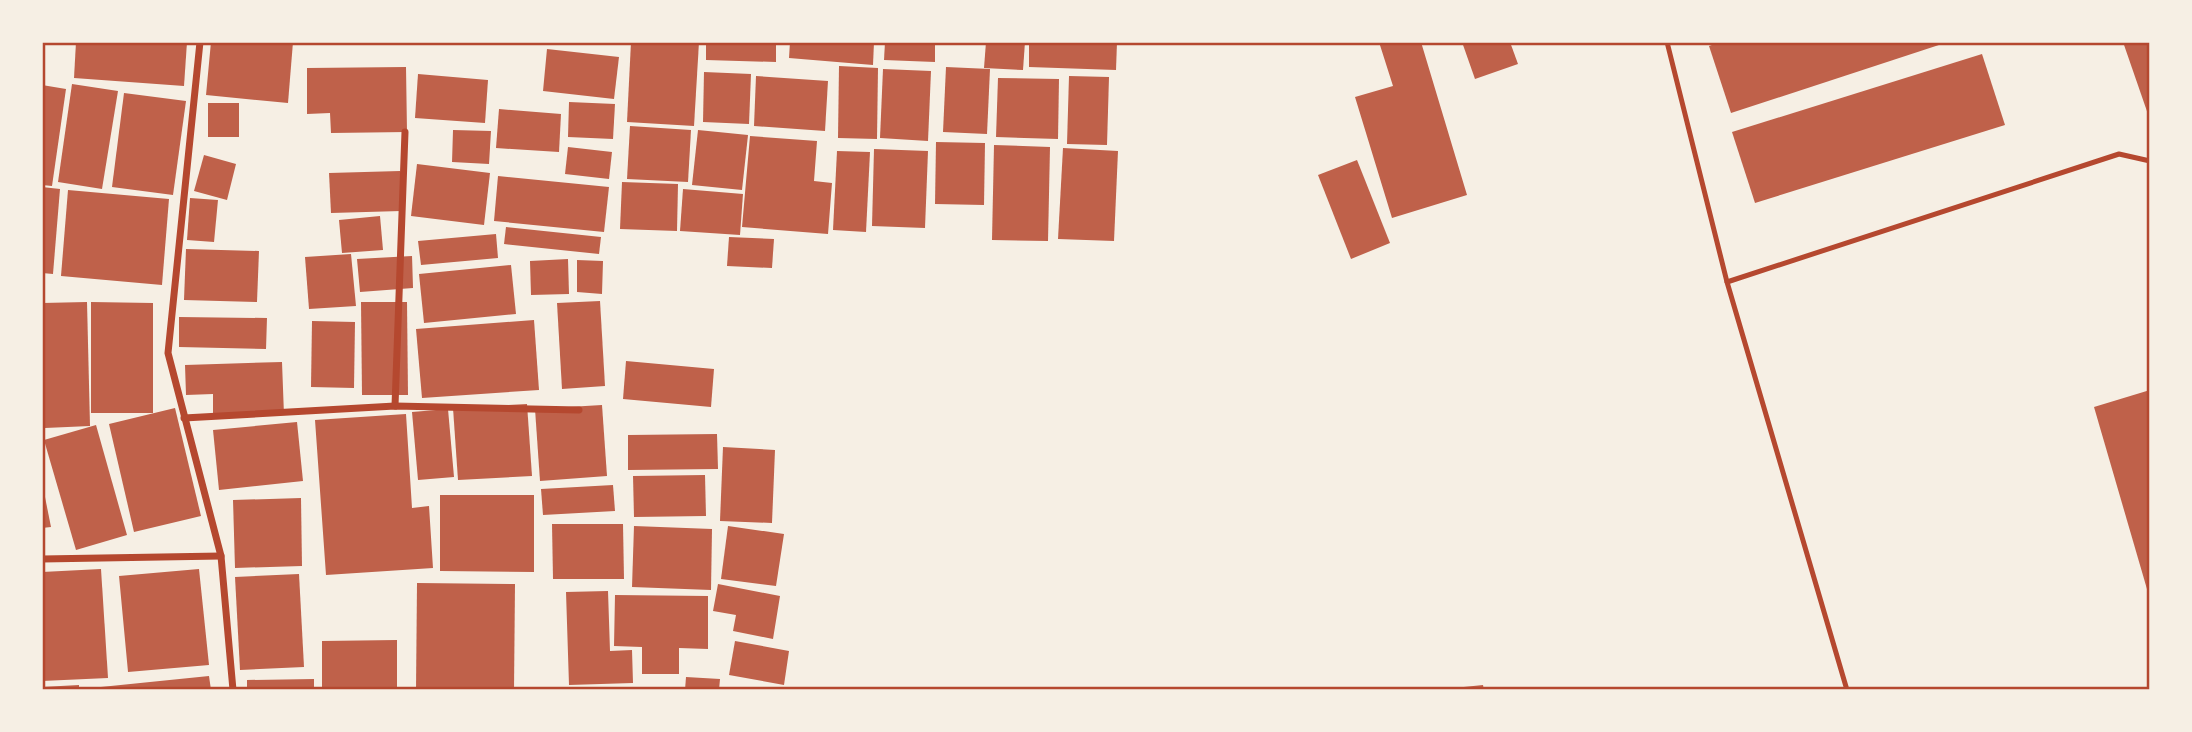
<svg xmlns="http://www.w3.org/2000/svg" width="2192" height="732" font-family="Mulish,sans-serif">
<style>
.building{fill:#bf614a}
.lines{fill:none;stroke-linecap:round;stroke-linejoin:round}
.service{stroke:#b5482f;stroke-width:5}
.minor{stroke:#b5482f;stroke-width:7}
.neatline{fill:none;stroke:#b5482f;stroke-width:2.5}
</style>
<rect width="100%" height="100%" fill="#f6efe4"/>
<g class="building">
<path d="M76 42H187L184 86 74 78Z"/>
<path d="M211 42H293L288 103 206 95Z"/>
<path d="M631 42H699L694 126 627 122Z"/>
<path d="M706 42H776V62L706 60Z"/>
<path d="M790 42H874L873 65 789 58Z"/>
<path d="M885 42H935V62L884 60Z"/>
<path d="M986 42H1025L1023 70 984 68Z"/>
<path d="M1029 42H1117L1116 70 1029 67Z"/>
<path d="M1379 42H1421L1467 195 1392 218 1355 97 1393 86Z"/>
<path d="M1462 42H1510L1518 64 1475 79Z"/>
<path d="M1720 42H1945V43L1731 113 1709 46Z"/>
<path d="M2123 42H2150V120Z"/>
<path d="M547 49 619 57 614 99 543 91Z"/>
<path d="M1982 54 2005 125 1755 203 1732 132Z"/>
<path d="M839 66 878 68 877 139 838 138Z"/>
<path d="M406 67 407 132 331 133 330 113 307 114V68Z"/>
<path d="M946 67 990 69 987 134 943 132Z"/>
<path d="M883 69 931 71 928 141 880 138Z"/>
<path d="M704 72 751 74 749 124 703 122Z"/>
<path d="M418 74 488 80 485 123 415 118Z"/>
<path d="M756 76 828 81 825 131 754 126Z"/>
<path d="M1069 76 1109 77 1107 145 1067 144Z"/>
<path d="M998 78 1059 79 1058 139 996 137Z"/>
<path d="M72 84 118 91 102 189 58 182Z"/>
<path d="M42 85 66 89 52 186 42 185Z"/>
<path d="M124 93 186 101 173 195 112 187Z"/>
<path d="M569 102 615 104 613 139 568 137Z"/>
<rect x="208" y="103" width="31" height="34"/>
<path d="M499 109 561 114 559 152 496 148Z"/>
<path d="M630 126 691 130 688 182 627 179Z"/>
<path d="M453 130 491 131 489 164 452 162Z"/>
<path d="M698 130 748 135 742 190 692 185Z"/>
<path d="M750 136 817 141 814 181 832 183 828 234 742 227Z"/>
<path d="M936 142 985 143 984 205 935 204Z"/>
<path d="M994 145 1050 147 1048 241 992 240Z"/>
<path d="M568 147 612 152 609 179 565 174Z"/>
<path d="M1063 148 1118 151 1114 241 1058 239Z"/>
<path d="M874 149 928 151 925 228 872 226Z"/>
<path d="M837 151 870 152 866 232 833 230Z"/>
<path d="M204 155 236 164 227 200 194 191Z"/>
<path d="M1357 160 1390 243 1351 259 1318 175Z"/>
<path d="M417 164 490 173 484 225 411 216Z"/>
<path d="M400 171 401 211 331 213 329 173Z"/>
<path d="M498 176 609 187 604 232 494 221Z"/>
<path d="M622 182 678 184 677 231 620 229Z"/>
<path d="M42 187 60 189 53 274 42 273Z"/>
<path d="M683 189 743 194 740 235 680 231Z"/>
<path d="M68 190 169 199 162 285 61 276Z"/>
<path d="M190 198 218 200 214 242 187 240Z"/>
<path d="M380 216 383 250 342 253 339 220Z"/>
<path d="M506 227 601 237 599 254 504 244Z"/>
<path d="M496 234 498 258 421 265 418 241Z"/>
<path d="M729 237 774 239 772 268 727 266Z"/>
<path d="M186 249 259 251 257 302 184 300Z"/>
<path d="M351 254 356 306 309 309 305 257Z"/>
<path d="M412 256 413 288 360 292 357 259Z"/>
<path d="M568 259 569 294 531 295 530 261Z"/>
<path d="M577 260 603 261 602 294 577 292Z"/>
<path d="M511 265 516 314 424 323 419 274Z"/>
<path d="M600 301 605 386 562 389 557 303Z"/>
<path d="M87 302 90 426 45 428 42 303Z"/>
<path d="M91 302 153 303V413H91Z"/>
<path d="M361 302H407L408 395H362Z"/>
<path d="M179 317 267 318 266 349 179 347Z"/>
<path d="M534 320 539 390 422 398 416 329Z"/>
<path d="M312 321 355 322 354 388 311 387Z"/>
<path d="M626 361 714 369 711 407 623 399Z"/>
<path d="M282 362 284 415 213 416V394L186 395 185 365Z"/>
<path d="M2150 390V596H2149L2094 407Z"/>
<path d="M527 404 532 476 458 480 453 408Z"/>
<path d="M602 405 607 476 540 481 535 409Z"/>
<path d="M175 408 201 516 134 532 109 424Z"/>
<path d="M448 409 454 477 418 480 412 412Z"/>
<path d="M406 414 412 508 429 506 433 568 326 575 315 420Z"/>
<path d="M297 422 303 481 219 490 213 430Z"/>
<path d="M96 425 127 535 76 550 44 440Z"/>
<path d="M717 434 718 469 628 470V435Z"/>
<path d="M723 447 775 450 772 523 720 521Z"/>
<path d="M705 475 706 516 634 517 633 476Z"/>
<path d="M42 482 51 527 42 528Z"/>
<path d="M613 485 615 511 543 515 541 489Z"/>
<path d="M440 495H534V572L440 571Z"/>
<path d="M301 498 302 566 235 568 233 500Z"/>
<path d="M552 524H623L624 579H553Z"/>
<path d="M634 526 712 529 711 590 632 587Z"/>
<path d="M728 526 784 534 776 586 721 579Z"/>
<path d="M101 569 108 678 42 681V572Z"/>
<path d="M199 569 209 665 128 672 119 576Z"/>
<path d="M299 574 304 667 240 670 235 577Z"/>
<path d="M417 583 515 584 514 690H416Z"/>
<path d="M718 584 780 596 773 639 733 631 736 615 713 611Z"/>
<path d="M608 591 610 651 632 650 633 683 569 685 566 592Z"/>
<path d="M615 595 708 596V649L679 648V674H642V647L614 646Z"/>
<path d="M397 640V690H322V641Z"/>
<path d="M735 641 789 651 784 685 729 675Z"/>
<path d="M209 676 211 690H91V688Z"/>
<path d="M686 677 720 679 719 690H685Z"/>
<path d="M314 679V690H247V680Z"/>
<path d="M79 685V690H42V687Z"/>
<path d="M1483 685 1484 690H1454V688Z"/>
</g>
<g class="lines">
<g class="service">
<path d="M1667 42 1727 282"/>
<path d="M1847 690 1727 282 2119 154 2150 161"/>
</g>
<g class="minor">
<path d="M200 42 168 353 221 556 233 690"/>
<path d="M395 406 405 132"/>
<path d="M184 418 395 406 579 410"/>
<path d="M42 559 221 556"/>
</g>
</g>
<rect width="2192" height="732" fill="none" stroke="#f6efe4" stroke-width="88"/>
<rect x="44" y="44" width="2104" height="644" class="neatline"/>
</svg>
